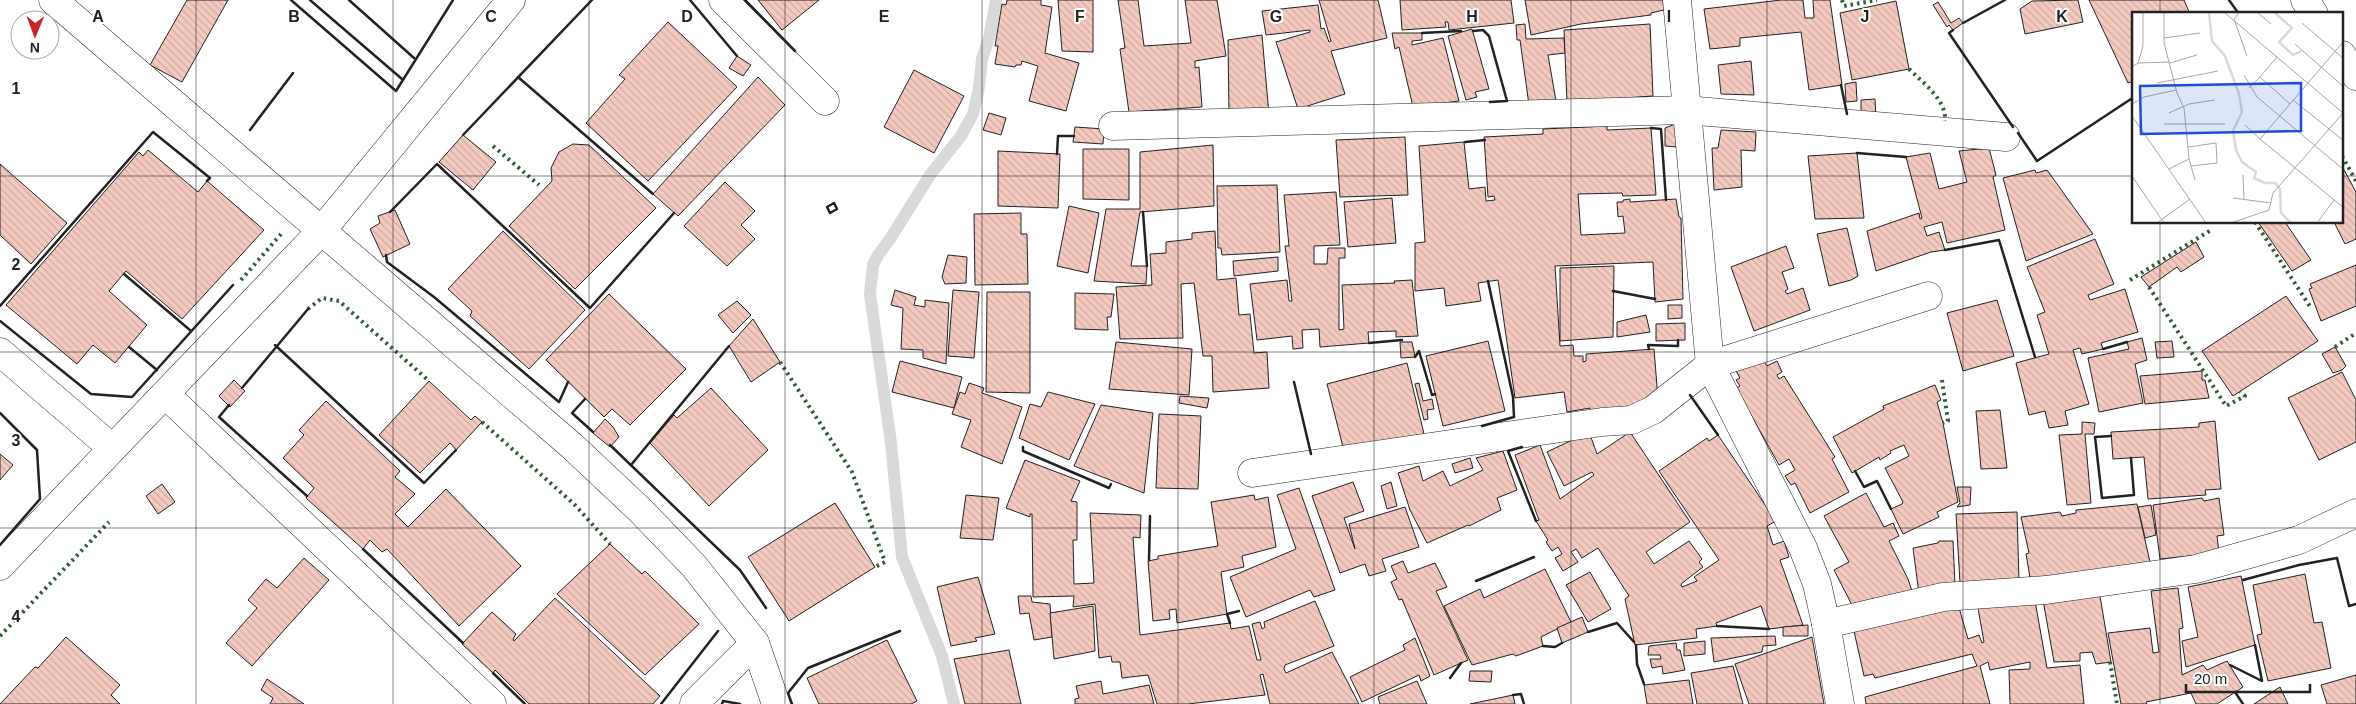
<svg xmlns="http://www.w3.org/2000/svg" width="2356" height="704" font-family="Arial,sans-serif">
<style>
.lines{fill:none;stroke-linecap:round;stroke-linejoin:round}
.stream{stroke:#d9d9d9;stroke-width:12}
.building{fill:url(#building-back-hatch);stroke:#222}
.street-casing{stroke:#222;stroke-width:29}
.secondary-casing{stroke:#222;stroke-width:29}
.street{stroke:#fff;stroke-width:28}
.secondary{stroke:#fff;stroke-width:28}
.hedge{stroke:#2f5e38;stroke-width:4;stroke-dasharray:2.5 4;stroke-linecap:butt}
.wall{stroke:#222;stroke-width:2.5}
.grid{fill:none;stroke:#222;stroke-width:1;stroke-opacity:0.55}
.inset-river{fill:none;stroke:#d9d9d9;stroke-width:2.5}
.inset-road{fill:none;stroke:#a7a7a7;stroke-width:1}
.view{fill:#1d4ed8;fill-opacity:0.15;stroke:#1d4ed8;stroke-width:2.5}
.inset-edge{fill:none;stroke:#222;stroke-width:2.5}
.grid-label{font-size:16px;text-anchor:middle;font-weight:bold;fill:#222;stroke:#fff;stroke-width:4;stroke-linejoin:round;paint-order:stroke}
</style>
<defs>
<pattern id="building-back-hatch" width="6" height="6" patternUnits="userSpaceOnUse" patternTransform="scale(1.25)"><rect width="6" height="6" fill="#f3c9c0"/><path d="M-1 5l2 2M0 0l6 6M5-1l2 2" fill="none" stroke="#d0aca5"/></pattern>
</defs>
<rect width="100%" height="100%" fill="#fff"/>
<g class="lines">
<path class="stream" d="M954 704 942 656 902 557 891 443 870 294 873 265 878 255 890 239 930 175 961 136 973 114 979 88 982 59 989 38 996 0"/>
</g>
<g class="building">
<path d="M187 0H228L182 82 150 65Z"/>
<path d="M758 0H819L782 30Z"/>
<path d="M1007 0H1041V5L1052 7 1045 53 1079 63 1066 111 1029 101 1038 66 1022 61 1021 65H1016L1015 67 995 64 998 46H995L1002 4 1006 5Z"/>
<path d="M1058 0H1093V52L1062 51Z"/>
<path d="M1118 0H1138L1144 46 1191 43 1185 0H1217L1226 56 1195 61V68L1199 67 1202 107 1129 112 1120 49 1125 48Z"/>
<path d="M1319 0H1378L1387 38 1331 51 1345 94 1298 109 1276 42 1310 32V30L1266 35 1262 11 1318 5 1321 29 1324 28 1329 42 1331 41Z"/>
<path d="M1400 0H1511L1514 23 1449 30 1448 22H1445L1446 27 1402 30Z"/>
<path d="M1525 0H1663L1664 10 1651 13V15L1581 24 1531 35Z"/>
<path d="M1781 0H1803L1805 18H1814L1813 0H1830L1842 85 1809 90 1801 32 1740 38V46L1710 49 1704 9Z"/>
<path d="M2078 0 2083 22 2025 34 2020 9 2032 1Z"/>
<path d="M2089 0H2184L2190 14H2134V81L2128 83Z"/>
<path d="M1896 1 1909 69 1852 80 1840 13Z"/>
<path d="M1938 2 1951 23 1959 18 1963 23 1953 30 1949 25 1947 27 1933 5Z"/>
<path d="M668 22 737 87 648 181 586 123 625 79 619 75Z"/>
<path d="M1525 24 1526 39 1564 38 1565 53 1548 55 1556 101 1529 105 1520 40H1517L1516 25Z"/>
<path d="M1650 24 1653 96 1567 102 1564 30Z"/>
<path d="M1472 29 1489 89 1475 92 1477 97 1466 100 1448 36Z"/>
<path d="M1392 33H1422V40L1412 41V45L1443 38 1459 101 1413 107 1399 47 1395 49Z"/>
<path d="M1262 35 1269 115 1229 113 1228 40Z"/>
<path d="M737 56 751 65 743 76 729 68Z"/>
<path d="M1751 61 1754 95 1721 94 1718 65Z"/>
<path d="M914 70 964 96 934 153 884 127Z"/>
<path d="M758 77 785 105 678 216 653 194Z"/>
<path d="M1856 82 1857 101 1846 102 1845 84Z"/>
<path d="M1875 99 1876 119H1861V100Z"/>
<path d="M989 113 1006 118 1001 135 983 130Z"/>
<path d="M1675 124 1677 147 1665 146V128Z"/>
<path d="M1607 126V130L1651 128 1656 195 1623 196 1622 193 1578 194 1581 235 1625 233 1623 216 1618 217 1617 202H1623V200L1630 199V202L1676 199 1679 217 1681 218 1683 299 1655 302 1653 262 1555 266 1560 346 1573 345 1574 356H1583V362L1586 361V354L1654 349 1658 399 1647 407 1590 411V408L1567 412 1564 392 1515 398 1498 280 1478 283 1481 301 1446 306 1444 288 1415 291V243L1425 242 1419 146 1464 142 1469 189 1485 187 1486 201 1495 200 1494 196 1488 197 1484 137 1543 134V129Z"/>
<path d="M1075 127 1104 129 1103 144 1073 142Z"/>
<path d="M1721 130 1756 132 1755 151 1741 150 1742 187 1714 190 1712 148H1718Z"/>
<path d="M463 135 496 162 473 190 439 162Z"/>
<path d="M1405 137 1408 195 1340 197 1336 140Z"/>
<path d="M573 144 589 145 656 208 575 289 509 226 552 181 551 168 559 152Z"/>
<path d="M1213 145 1214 206 1140 212 1131 266H1147L1146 284 1094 281 1106 209H1140V152Z"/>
<path d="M1989 148 1996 175 1993 177 2005 230 1947 243 1942 222 1924 227 1927 236 1939 232 1945 250 1931 252 1876 271 1867 231 1919 213 1920 219 1922 218 1906 157 1930 153 1939 189 1967 182 1959 151Z"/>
<path d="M1083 149H1129V200L1083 199Z"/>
<path d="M148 150 198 192 207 181 264 230 182 319 126 271 109 291 147 325 115 363 93 345 77 364 6 305 139 152 143 156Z"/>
<path d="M998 151 1060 154 1058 208 998 206Z"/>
<path d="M1857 153 1864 218 1815 219 1808 156Z"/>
<path d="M0 164 67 223 31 264 0 235Z"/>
<path d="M2343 168 2356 192V239L2345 244 2334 222H2342Z"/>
<path d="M2035 170 2036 173 2047 170 2093 234 2026 261 2003 178Z"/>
<path d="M725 182 755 211 741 225 755 239 727 266 684 226Z"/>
<path d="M1277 185 1280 252 1222 255 1221 248H1218L1217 186Z"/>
<path d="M1336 192 1340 245 1314 246V264H1327L1328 248H1345V258H1339V330L1344 329 1342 285 1395 283 1394 281 1412 280 1418 336 1396 337V331L1368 332 1369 343 1320 347 1319 329 1302 330 1303 348 1293 349 1292 336 1257 340 1250 284 1287 280 1289 301H1292L1285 246H1289L1284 195Z"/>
<path d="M1392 198 1396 243 1348 247 1344 202Z"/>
<path d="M1069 206 1099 213 1088 273 1057 266Z"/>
<path d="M395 210 410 244 383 257 370 229 380 223 378 216Z"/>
<path d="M1021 213V234H1027L1028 284 975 285 974 214Z"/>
<path d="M2258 222H2285L2311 260 2292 271Z"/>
<path d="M1847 228 1858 276 1851 280 1829 286 1817 234Z"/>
<path d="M503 231 585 310 529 369 470 316 472 311 448 289Z"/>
<path d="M1215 231 1217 280 1236 278 1239 315 1250 314 1254 353 1267 352 1269 388 1213 392 1212 356H1203L1194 283 1181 284 1183 338 1120 339 1116 287 1152 285 1150 254 1166 253V242L1192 239V233Z"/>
<path d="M2095 239 2114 284 2088 295 2090 300 2125 289 2138 332 2101 343 2103 349 2082 354 2080 348 2073 350 2089 404 2065 411 2068 425 2049 428 2045 411 2029 415 2016 363 2049 354 2037 315 2045 312 2027 267Z"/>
<path d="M2196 242 2204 257 2181 272 2177 267 2149 287 2141 277Z"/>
<path d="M1786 246 1794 268 1782 272 1788 289 1785 291 1787 294 1803 288 1810 310 1754 331 1731 267Z"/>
<path d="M948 255 967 257 966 283 945 284 942 277Z"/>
<path d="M1278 257V271L1234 276 1233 261Z"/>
<path d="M2356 265V306L2321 321 2309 289 2312 288 2310 284Z"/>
<path d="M1614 266 1613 337 1560 341V268Z"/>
<path d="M895 290 916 297 914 305 925 307V300L949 303 946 364 923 358V350L901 349 903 308 891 305Z"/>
<path d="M953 290 979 292 974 358 948 356Z"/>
<path d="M987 292H1030V393L986 392Z"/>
<path d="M1075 293 1114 294 1111 317H1107L1108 330 1075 329Z"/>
<path d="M609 294 686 369 630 425 612 409 604 417 546 360Z"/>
<path d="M2286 296 2318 341 2233 396 2202 351Z"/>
<path d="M1997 300 2014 356 1963 371 1947 313Z"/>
<path d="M737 301 751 315 733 333 718 315Z"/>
<path d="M1668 305H1682V318L1668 319Z"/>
<path d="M1646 315 1650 332 1617 337V322Z"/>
<path d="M753 319 780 362 751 382 729 346Z"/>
<path d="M1685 323V340L1656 341V324Z"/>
<path d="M2142 338 2147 360 2135 364 2143 403 2099 412 2088 358 2129 349 2127 342Z"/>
<path d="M1488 341 1505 411 1443 426 1426 356Z"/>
<path d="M2172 341 2174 357 2157 358 2155 342Z"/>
<path d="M1116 342 1192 349 1189 395 1109 389Z"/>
<path d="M1400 342H1412L1415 357 1401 358Z"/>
<path d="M2335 347 2346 366 2342 370 2333 373 2322 354Z"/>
<path d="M1761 357 1767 366 1777 361 1782 372 1777 375 1779 379 1784 376 1811 419 1835 457 1832 459 1849 492 1810 513 1795 483 1791 485 1785 476 1795 470 1789 459 1779 465 1736 388 1740 386 1736 380 1740 378 1736 371Z"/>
<path d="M900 361 962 377 954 408 892 392Z"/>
<path d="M1407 363 1424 434 1345 455 1327 384Z"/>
<path d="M2202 371V380H2205L2209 398 2145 404 2140 376Z"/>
<path d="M2342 372 2356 400V442L2319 460 2288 398Z"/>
<path d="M234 380 245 391 230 407 219 396Z"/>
<path d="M429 381 471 420 475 416 482 422 456 450 450 443 420 473 379 435Z"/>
<path d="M969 383 984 388 982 393 1022 407 1002 464 961 447 971 420 952 414 960 392 965 394Z"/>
<path d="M1419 383 1423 401 1432 399 1434 409 1427 410 1428 419 1424 420 1415 384Z"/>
<path d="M1935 385 1941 400 1937 402 1943 423 1958 502 1937 512 1939 517 1903 534 1891 509 1902 504 1903 502 1885 468 1909 456 1904 445 1890 451 1891 453 1880 460 1879 457 1852 473 1833 437 1884 409 1883 406Z"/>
<path d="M711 388 768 450 709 506 650 443 674 415 677 418Z"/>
<path d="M1048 392 1095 404 1069 460 1019 438 1030 404 1041 407Z"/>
<path d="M1180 396 1209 398 1207 408 1179 403Z"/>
<path d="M326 401 400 471 395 477 415 494 395 514 408 527 446 489 521 566 459 626 387 549 382 552 370 540 363 549 306 498 314 488 283 458 304 435 299 430Z"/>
<path d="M1101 405 1153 413 1144 493 1074 466Z"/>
<path d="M2000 410 2007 468 1981 469 1976 411Z"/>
<path d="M1159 414 1201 416 1198 489 1156 488Z"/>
<path d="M605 419 613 427 619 437 610 447 593 433Z"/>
<path d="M2215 421 2221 489 2205 490 2206 495 2148 499 2144 457 2113 459 2111 432 2199 427V423Z"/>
<path d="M2082 422 2095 423 2094 434H2085L2091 503 2067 505 2059 435 2082 434Z"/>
<path d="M1589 432 1597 454 1630 432 1690 522 1646 552 1654 564 1689 541 1702 559 1699 562 1703 567 1681 584 1682 587 1697 581 1694 577 1719 560 1659 471 1707 438 1709 441 1718 435 1776 521 1767 526 1773 545 1784 541 1789 557 1780 560 1803 625 1769 629 1761 606 1716 623 1717 626 1696 629 1697 638 1635 645 1625 599 1629 596 1598 548 1582 558 1576 549 1571 552 1578 562 1563 571 1555 558 1562 554 1558 547 1552 551 1546 542 1548 540 1536 521 1539 520 1515 455 1540 445 1560 499 1594 475 1592 472 1564 486 1547 452Z"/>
<path d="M1503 451 1517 490 1497 498 1501 510 1469 526 1468 525 1427 543 1410 510 1398 473 1419 466 1423 481 1443 471 1450 486 1483 470 1476 458Z"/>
<path d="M0 454 13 465 0 480Z"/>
<path d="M1470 458 1473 468 1455 473 1452 464Z"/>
<path d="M1025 460 1080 481 1071 501 1077 502V540H1073L1074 584 1094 583 1090 513 1141 515 1140 538 1133 537 1140 635 1230 623 1231 629 1249 626 1257 660H1261L1252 624 1260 622 1262 629 1265 627 1264 622 1315 601 1334 646 1285 665 1284 669 1286 673 1332 652 1359 704H1270L1263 674 1260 675 1265 695 1188 704H1157L1148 675 1122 678 1120 662H1112L1111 656 1099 658 1095 604 1073 607 1074 596 1033 597 1032 514H1030V517L1006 508Z"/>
<path d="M1353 482 1364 511 1344 518 1355 549 1349 524 1405 507 1419 547 1382 559 1386 571 1369 576 1365 564 1340 573 1312 496Z"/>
<path d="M1391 482 1397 506 1387 509 1381 486Z"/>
<path d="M162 484 175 502 158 514 146 496Z"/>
<path d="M1957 487H1971L1970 505 1957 507 1960 503Z"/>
<path d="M1299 488 1335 590 1314 597 1310 590 1246 617 1230 577 1296 549 1277 495Z"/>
<path d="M1866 493 1884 527 1893 523 1899 536 1889 541 1908 579 1913 594 1877 607 1874 598 1853 607 1834 570 1849 562 1824 516Z"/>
<path d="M966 495 999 498 993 540 960 538Z"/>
<path d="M1254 495 1255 500 1268 497 1276 547 1242 556 1244 567 1221 572 1227 614 1177 623 1176 609 1169 610 1170 619 1153 621 1148 561 1158 559V556L1218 546 1211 502Z"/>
<path d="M2202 498 2204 501 2219 498 2224 535 2217 536 2219 553 2160 559 2153 505Z"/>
<path d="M835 503 875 567 789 621 748 557Z"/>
<path d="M2137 504 2152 571 2032 589 2026 554 2029 553 2021 517 2060 512 2062 516 2076 513V510Z"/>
<path d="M2151 505 2156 535 2145 538 2138 507Z"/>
<path d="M2017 512 2019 581 1960 583 1956 514Z"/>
<path d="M1939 541H1953L1955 585 1919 594 1913 548 1938 543Z"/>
<path d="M610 544 642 574 645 571 699 624 645 675 557 594Z"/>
<path d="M304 558 329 580 252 666 226 643 257 608 248 600 266 579 277 588Z"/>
<path d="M1403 561 1408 573 1435 563 1447 587 1436 591 1468 660 1434 675 1402 599 1399 600 1391 582 1397 579 1391 566Z"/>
<path d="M1545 569 1571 622 1541 637 1543 646 1516 656 1513 654 1472 665 1444 606 1480 589 1484 598Z"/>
<path d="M1590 572 1611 609 1588 622 1566 585Z"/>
<path d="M2305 574 2314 623 2322 622 2331 668 2268 681 2257 635 2262 634 2253 585Z"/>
<path d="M2241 576 2255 645 2186 667 2182 641 2198 637 2188 587Z"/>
<path d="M978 577 995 634 975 638 977 641 951 646 937 587Z"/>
<path d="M2178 588 2183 628 2179 629 2182 675 2203 665 2207 670 2227 661 2243 687 2217 704H2196L2191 693 2146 702 2147 704H2121L2108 633 2150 628 2153 653 2159 652 2151 591Z"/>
<path d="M1018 596H1031L1032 602 1050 604 1052 637 1034 640 1029 613 1020 614Z"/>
<path d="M2100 596 2111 662 2096 664 2092 652 2080 653V661L2054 662 2043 600Z"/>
<path d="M555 598 660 696 653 704H529L495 670 493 673 462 644 492 612 516 634 513 639 514 641Z"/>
<path d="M2035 601 2047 668 2080 665 2084 704H2010L2009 670 2030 669V662L1990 670 1988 662 1980 666 1990 704H1866L1865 697 1977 666 1972 654 1875 678 1873 674 1864 676 1854 631 1958 604 1968 639 1979 635 1982 643 1984 642 1978 608Z"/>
<path d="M1093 606 1095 651 1054 659 1050 613Z"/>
<path d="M1582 617 1588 632 1562 643 1557 628Z"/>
<path d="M1808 625V636H1783V627Z"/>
<path d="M1775 636 1776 645 1763 646 1762 652 1714 662 1711 638Z"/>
<path d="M66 637 120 685 111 695 120 704H0L35 667 38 668Z"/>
<path d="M1812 637 1824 704H1749L1735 664Z"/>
<path d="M1415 638 1430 676 1421 681 1419 675 1362 702 1350 677 1405 650 1403 645Z"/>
<path d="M887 640 917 701 911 704H819L807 678Z"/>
<path d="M1705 641V654L1684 656V643Z"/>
<path d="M1676 643 1677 650H1680L1685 670 1663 674 1662 666 1652 668 1650 659H1661L1660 655H1648L1649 646Z"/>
<path d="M1009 650 1021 704H965L954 659Z"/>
<path d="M1733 666 1743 704H1697L1691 673Z"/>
<path d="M1470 671H1492L1491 682 1469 681Z"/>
<path d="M2356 675V704H2327L2321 685Z"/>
<path d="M267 679 304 704H270L273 698 261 690Z"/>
<path d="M1689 680 1693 704H1647L1644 685Z"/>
<path d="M1101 681 1103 694 1149 685 1154 704H1075V699L1079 698 1076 686Z"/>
<path d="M1417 681 1427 704H1380L1378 697Z"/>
<path d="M2280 687 2288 704H2254Z"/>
<path d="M1513 695 1515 704H1470Z"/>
</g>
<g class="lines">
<g class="street-casing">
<g id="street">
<path d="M53 0 572 446 640 510 694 566 755 643 776 704"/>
<path d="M723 0 825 101"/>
<path d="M1677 0 1710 365 1803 548 1817 584 1826 624 1840 704"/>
<path d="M1113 126 1686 110 2006 137"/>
<path d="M0 352 112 448"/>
<path d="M165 394 492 704"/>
<path d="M1252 473 1602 422 1632 420 1653 410 1710 365 1928 296"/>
<path d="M0 566 322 230 511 0"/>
<path d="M1826 624 1943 597 2046 590 2196 569 2299 540 2356 513"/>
<path d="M694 704 755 643"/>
</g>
</g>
<g class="secondary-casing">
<g id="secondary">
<path d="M2305 0 2314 14"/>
<path d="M2342 55 2356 76"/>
</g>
</g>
<use href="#street" class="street"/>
<use href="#secondary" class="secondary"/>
<g class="hedge">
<path d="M1842 0 1844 6 1877 0"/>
<path d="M1909 69C1922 82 1947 100 1945 121"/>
<path d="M493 146 539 185"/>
<path d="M2342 156 2356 181"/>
<path d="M2255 222 2311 308"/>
<path d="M241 280 281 234"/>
<path d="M2130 280 2211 230"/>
<path d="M2149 287 2226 406 2245 396 2240 391"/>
<path d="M308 309 322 298 339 301 429 381"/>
<path d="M2335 347 2356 333"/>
<path d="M780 362 852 472 885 562 875 567"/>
<path d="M1942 380 1948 421 1943 423"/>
<path d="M482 422 575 505 610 544"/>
<path d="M0 636 109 522"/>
<path d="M2110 662 2117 704"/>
</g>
<g class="wall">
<path d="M291 0 396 91 453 0"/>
<path d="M310 0 402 79"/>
<path d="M349 0 414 58"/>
<path d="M690 0 737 56"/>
<path d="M745 0 795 51"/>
<path d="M2229 0 2239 14"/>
<path d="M1963 23 2005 0"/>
<path d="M1953 30 1949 33 2013 127"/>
<path d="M1473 31 1483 30 1489 36 1507 101 1490 102"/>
<path d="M1422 33 1461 31"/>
<path d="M518 77 653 194"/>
<path d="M1841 85 1847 114"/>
<path d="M1651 128 1661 129 1666 200"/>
<path d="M250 130 293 73"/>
<path d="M2018 133 2037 161 2134 97"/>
<path d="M463 135 592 0"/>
<path d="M1465 142 1485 140"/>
<path d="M1857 153 1906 157"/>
<path d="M1057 154 1058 136H1074"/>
<path d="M834 203 837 209 830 213 827 207Z"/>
<path d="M390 212 437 164 590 308 674 213"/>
<path d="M1143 212 1147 266"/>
<path d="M1945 250 1999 240 2035 357"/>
<path d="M386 255 387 262 434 297 559 402 568 382"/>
<path d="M124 274 191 331"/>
<path d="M1613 291 1655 299"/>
<path d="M0 306 153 132 210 178 207 181"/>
<path d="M0 321 91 394 132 397 233 285"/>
<path d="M1369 343 1402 340"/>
<path d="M275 345 424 483 456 450"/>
<path d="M129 347 157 370"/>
<path d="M1649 349 1648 345 1678 346V340"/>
<path d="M2103 349 2127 342"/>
<path d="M1415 357 1419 351 1432 395 1435 394"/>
<path d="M1294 382 1311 454"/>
<path d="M242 388 308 309"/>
<path d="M1690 395 1718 435"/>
<path d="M585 399 572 413 593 432"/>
<path d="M229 405 219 417 307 496"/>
<path d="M0 413 37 450 40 499 0 545"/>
<path d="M1482 426 1514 417 1513 397 1488 281"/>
<path d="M2111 436 2095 437 2102 498 2134 495 2131 458"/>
<path d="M610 445 740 570 766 608"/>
<path d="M1023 447V451L1109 488 1111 484"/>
<path d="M1522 447 1508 451 1536 521"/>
<path d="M631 465 729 346"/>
<path d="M1855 471 1864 487 1877 481 1891 509"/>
<path d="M363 549 463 643"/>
<path d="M1149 560 1150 516"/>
<path d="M2243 580 2299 565 2337 558 2349 606 2356 604"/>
<path d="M1476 581 1534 557"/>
<path d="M1230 623 1227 614 1239 611"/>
<path d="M1717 626 1769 629"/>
<path d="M1588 632 1617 623 1634 642"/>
<path d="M1636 645 1637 664 1644 684"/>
<path d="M1543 646 1555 647 1562 643"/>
<path d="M2230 665 2262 681 2255 645"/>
<path d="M493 673 525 704"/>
<path d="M1450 678 1461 663"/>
<path d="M2235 692 2243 704"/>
<path d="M1513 695 1521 694 1524 704"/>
<path d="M661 704 718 631"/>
<path d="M722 704 723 701 740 704"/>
<path d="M792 704 788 693 808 668 900 631"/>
</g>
</g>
<path class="grid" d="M196 0V704M393 0V704M589 0V704M785 0V704M982 0V704M1178 0V704M1374 0V704M1571 0V704M1767 0V704M1963 0V704M2160 0V14M0 176H2134M2342 176H2356M2160 222V704M0 352H2356M0 528H2356"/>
<g transform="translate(2132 12)">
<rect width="211" height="211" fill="#fff"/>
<path class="inset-river" d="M77 1 80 29 93 44 107 82 110 100 101 119 104 138 110 150 124 160 122 166 133 171H143L148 177 149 201 159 211M143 1 160 16 147 30 161 43 169 39"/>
<path class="inset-road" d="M32 1V31L45 81 52 96 57 147 63 168M93 1 211 101M107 1 102 7 115 44M126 1 139 12M170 11 212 47M32 26 68 21M212 29 128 127 212 196M163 32 212 75M145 45 128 65 158 92M6 51 38 50M38 51 65 43M0 55 6 51 11 34V1M112 63 125 85 212 158M25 71 86 59M117 76 128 65M161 88 212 129M0 92 12 85 44 78M37 101 57 92 83 88M0 104 74 211M32 112H93M113 113 128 127M56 135 84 131 85 151 59 154M37 157 57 147M111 163 112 187M0 164 32 211M101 186 139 191M25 211 58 187M99 211 137 198 141 181 212 100M185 211 202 188"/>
<path class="view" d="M169 71V119L9 122 8 74Z"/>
<rect width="211" height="211" class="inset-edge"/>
</g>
<g class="grid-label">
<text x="98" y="22">A</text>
<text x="294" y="22">B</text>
<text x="491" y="22">C</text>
<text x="687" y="22">D</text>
<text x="884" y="22">E</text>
<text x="1080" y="22">F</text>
<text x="1276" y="22">G</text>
<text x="1472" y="22">H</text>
<text x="1669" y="22">I</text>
<text x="1865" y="22">J</text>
<text x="2062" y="22">K</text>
<text x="16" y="94">1</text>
<text x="16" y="270">2</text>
<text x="16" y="446">3</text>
<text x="16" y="622">4</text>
</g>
<g transform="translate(35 35) rotate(181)"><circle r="24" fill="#ffffff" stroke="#a7a7a7"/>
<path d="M0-4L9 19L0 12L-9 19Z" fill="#c62828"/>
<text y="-8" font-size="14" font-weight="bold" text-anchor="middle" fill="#222222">N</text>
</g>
<path d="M2186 684v8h124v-8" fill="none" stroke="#222222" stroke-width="2.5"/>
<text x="2194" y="684" font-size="15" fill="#222222" stroke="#ffffff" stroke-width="4" paint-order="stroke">20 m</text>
</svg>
